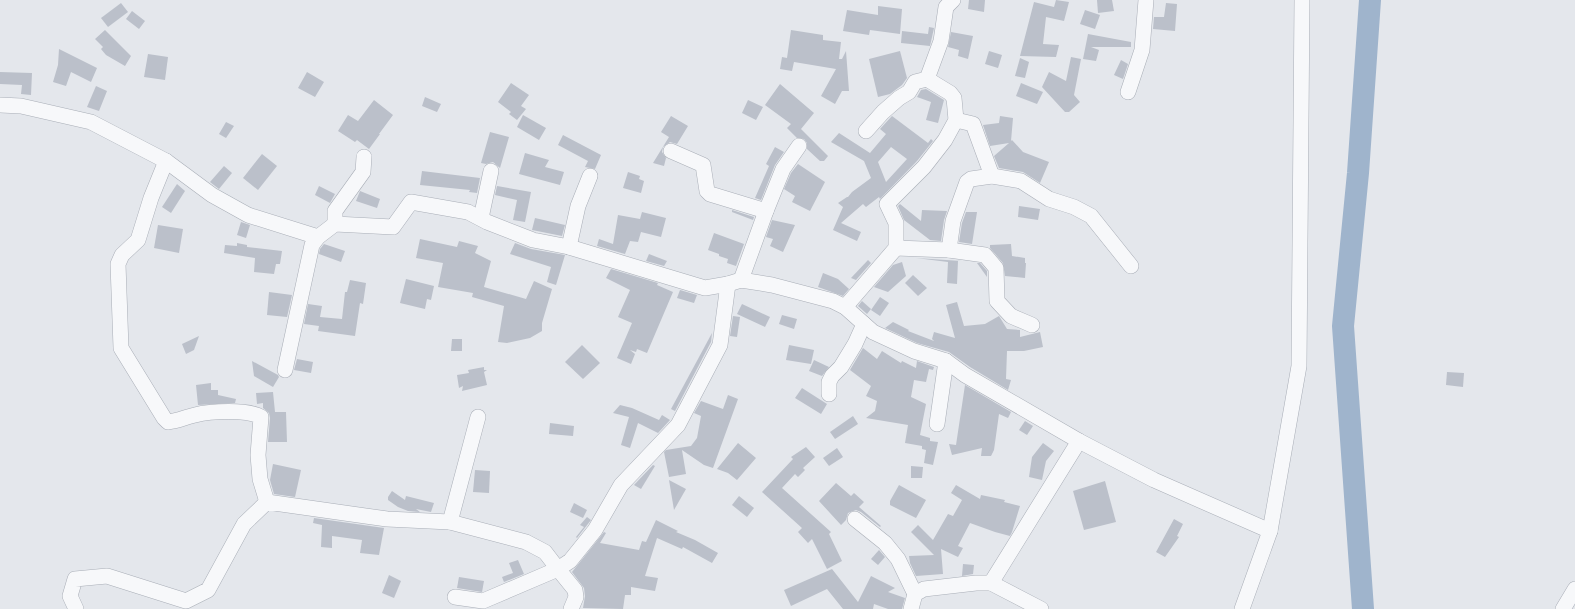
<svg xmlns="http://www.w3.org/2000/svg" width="1575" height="609" font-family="Karla,sans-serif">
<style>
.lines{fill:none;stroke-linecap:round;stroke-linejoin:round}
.river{stroke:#9fb4cc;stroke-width:22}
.building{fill:#bbc0ca;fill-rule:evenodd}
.minor-casing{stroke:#a9aeb7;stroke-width:16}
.minor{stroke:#f7f8fa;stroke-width:15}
</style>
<rect width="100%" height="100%" fill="#e4e7ec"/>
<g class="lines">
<path class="river" d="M1363 609 1343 326 1358 173 1370 0"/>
</g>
<g class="building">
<path d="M969 0H985L984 12 968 9Z"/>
<path d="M1056 0 1069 2 1064 21 1046 17 1043 44 1059 45 1056 57 1020 56 1034 2 1054 7Z"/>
<path d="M1097 0H1112L1114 11 1098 13Z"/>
<path d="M121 3 128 12 108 27 101 18Z"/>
<path d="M1166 3 1177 4 1175 31 1153 29 1154 17H1164Z"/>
<path d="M878 6 902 9 900 34 870 30 869 35 843 31 847 10 878 15Z"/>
<path d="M1085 10 1100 15 1095 29 1080 24Z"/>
<path d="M132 11 145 21 139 29 126 19Z"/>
<path d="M929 27 934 28 930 46 901 43 902 31 928 34Z"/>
<path d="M105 30 131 56 125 66 106 55 101 49 103 47 95 39Z"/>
<path d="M791 30 823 35V40L841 42 839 59H842L846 51 849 91H842L835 104 821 96 836 69 794 62 792 71 780 69 782 57 787 58Z"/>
<path d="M951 32 973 36 968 59 958 56 959 50 948 47Z"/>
<path d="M1088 34 1131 42V47H1091L1099 50 1096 61 1083 59Z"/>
<path d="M59 49 97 68 91 82 71 72 66 86 53 82 58 65Z"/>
<path d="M900 51 907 78 902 85 890 94 878 97 869 59Z"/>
<path d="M989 51 1002 55 998 68 985 64Z"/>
<path d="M148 54 168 57 165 80 144 77Z"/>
<path d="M1071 57 1081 59 1074 95 1080 102 1069 112H1065L1042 87 1049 72 1066 81Z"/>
<path d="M1020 58 1029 62 1025 78 1015 76Z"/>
<path d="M1121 60 1128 64 1123 79 1114 75Z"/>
<path d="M0 72 32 73 31 95 21 94 22 85 0 84Z"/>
<path d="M307 72 324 82 315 97 298 88Z"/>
<path d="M511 83 529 95 521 106 526 109 517 120 509 114 511 112 498 102Z"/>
<path d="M1021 83 1043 92 1037 104 1016 96Z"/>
<path d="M780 84 814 113 801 129 828 156 824 161H820L807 149V143L804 139 797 138 787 128 791 124 765 105Z"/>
<path d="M96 86 107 91 99 111 87 107Z"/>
<path d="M926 89 944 100 938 123 926 120 931 102 917 97 921 90Z"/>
<path d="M425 97 441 104 437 112 422 106Z"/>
<path d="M374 100 393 115 379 134H380L369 149 357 140 355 142 338 131 348 115 358 121Z"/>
<path d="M748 100 763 107 756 120 742 113Z"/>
<path d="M523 115 546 128 539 140 517 127Z"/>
<path d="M671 116 688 126 677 144 670 142 663 147 662 152 666 158 664 166 653 163 669 137 661 132Z"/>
<path d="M892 116 928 143 931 139 933 141 917 161 880 199 879 197 866 207 863 204 841 223 861 232 857 241 833 230 843 207 838 203 847 197H848L852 192 871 178 864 161 831 142 839 133 870 153 886 134 880 129ZM891 147 907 159 886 182 878 162Z"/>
<path d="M1000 116 1013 118 1011 141 1012 140 1023 152 1049 162 1040 183 1023 172 999 168 994 156 1009 143 990 146 983 125 999 123Z"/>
<path d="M226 122 234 126 226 138 219 134Z"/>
<path d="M490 132 509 137 500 168 493 162 486 164 481 163Z"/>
<path d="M563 135 601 155 595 169 585 167 588 161 558 145Z"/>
<path d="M775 147 784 152 775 165 761 200 755 198 769 166 766 164Z"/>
<path d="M525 153 549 160 545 167 564 172 560 185 519 174Z"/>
<path d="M262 154 277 166 258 190 243 178Z"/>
<path d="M798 164 825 182 810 211 792 202 795 196 784 189 791 173Z"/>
<path d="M224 166 232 173 219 189 210 182Z"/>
<path d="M422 171 480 178 477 193 469 192 470 190 420 185Z"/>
<path d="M628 172 640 176 639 179 644 181 641 193 623 188Z"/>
<path d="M177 184 185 191 171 213 162 207Z"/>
<path d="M319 186 335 194 330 203 315 195Z"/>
<path d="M497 186 531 192 525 222 513 220 517 200 495 195Z"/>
<path d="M360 191 380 199 377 208 356 201Z"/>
<path d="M900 204 921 221 922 210 947 211 944 220 941 241 930 240 904 220 898 206Z"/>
<path d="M1019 206 1040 209 1038 220 1018 217Z"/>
<path d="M732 210 754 217 753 220 732 212Z"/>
<path d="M642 212 666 218 661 237 641 232 638 242 630 241 625 254 597 246 599 239 613 244 618 215 640 219Z"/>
<path d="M966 212H977L972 244 959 242 962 223Z"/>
<path d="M535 218 565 225 562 236 532 230Z"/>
<path d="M772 220 795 225 783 252 770 246 773 239 766 237Z"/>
<path d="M241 222 250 225 246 238 237 235Z"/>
<path d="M158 225 183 229 179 253 154 248Z"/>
<path d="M714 233 744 244 736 266 727 263 728 259 719 256V254L708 250Z"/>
<path d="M420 239 457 247 459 241 478 246 475 253 491 261 484 287 526 299 534 281 552 289 542 323V331L530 338 507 343 498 342 504 306 472 297 473 293 438 287 443 263 416 258Z"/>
<path d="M237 243 247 245V247L282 251 280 264H276L274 274 254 272 255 258 224 253 225 245 237 246Z"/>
<path d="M515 243 531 249 565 255 556 285 547 282 551 267 510 254Z"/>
<path d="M324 244 345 251 341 262 319 254 320 249Z"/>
<path d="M1011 244 1012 256 1025 258V263H1026L1025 278 1005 276 1003 263 990 248V245Z"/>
<path d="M649 254 667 261 664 266 646 261Z"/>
<path d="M916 258 961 261H958L957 284 947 283 948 262Z"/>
<path d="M868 260 871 263 856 280 851 278Z"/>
<path d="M902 262 906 276 888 292 874 287 893 265Z"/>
<path d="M977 263H980L987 271V277Z"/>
<path d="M611 269 658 283 657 285 673 292 647 353 637 349 636 352 630 350 635 354 631 364 617 358 632 323 618 317 630 290 606 278Z"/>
<path d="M823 273 838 279 849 289 843 296 818 287Z"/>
<path d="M913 275 927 288 918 296 905 283Z"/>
<path d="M406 279 434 286 431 300 427 299 425 309 400 303Z"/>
<path d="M350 280 366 283 363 304 360 303 355 336 318 331 319 326 304 324 308 304 322 306 320 317 342 319 345 292H347Z"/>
<path d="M680 290 697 295 694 303 677 298Z"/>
<path d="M269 292 292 295 287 317 267 315Z"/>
<path d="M880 297 889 303 880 316 871 310Z"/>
<path d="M862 301 871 309 867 314 858 306Z"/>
<path d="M957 302 964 326 985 324 999 316 1007 329 1020 330V337L1040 332 1043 347 1024 351H1007L1006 379 1011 380 1008 390 970 367 949 352 917 343 885 328 893 322 909 330 908 331 934 341 932 339 934 332 955 338 946 305Z"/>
<path d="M742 304 770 317 765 327 737 314Z"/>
<path d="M782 315 797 319 794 329 779 324Z"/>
<path d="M733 316 740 317 737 337 730 336Z"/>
<path d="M712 333 711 342 675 411 671 409Z"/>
<path d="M199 336 194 350 186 354 182 344Z"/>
<path d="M452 339H462V351H451Z"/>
<path d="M582 345 600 363 583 379 565 362Z"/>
<path d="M789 345 814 350 811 364 786 360Z"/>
<path d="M863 348 877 359 882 351 901 363 902 361 916 368 917 361 934 367 933 370 929 369 926 382 914 380 911 397 926 404 920 435 930 438V441L938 442 933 465 924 463 926 450 922 449V446L905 443 908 425 866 418 875 411 877 401 866 396 871 386 850 370Z"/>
<path d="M297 359 313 362 311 373 294 370Z"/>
<path d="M814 360 829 367 822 376 809 371Z"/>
<path d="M252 361 278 375 279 377 273 387 254 376Z"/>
<path d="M484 367V370H487L484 372 487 385 462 391 463 386 459 388 457 375 469 373 468 370Z"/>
<path d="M1447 372 1464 373 1463 387 1446 385Z"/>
<path d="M211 383V390H218V395L236 399 235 403 198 405 196 385Z"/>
<path d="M965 385 1011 412 1008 418 999 414 994 450 991 456H981L982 448 952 455 949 444 956 445Z"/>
<path d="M802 388 827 404 821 414 795 398Z"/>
<path d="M273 392 275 412H286L287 442H268L270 418 269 413 263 408V403L257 404 256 393Z"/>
<path d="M728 395 738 399 713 468 704 465 682 450 686 474 669 477 664 452 666 450 691 446 697 438 701 416 694 413 701 401 723 409Z"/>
<path d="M620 405 632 408 659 420 662 415 670 420 658 433 638 423 630 448 621 445 629 417 613 413Z"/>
<path d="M853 416 858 424 835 439 830 432Z"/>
<path d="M1025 421 1033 426 1027 435 1019 430Z"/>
<path d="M550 423 574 426 573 436 549 434Z"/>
<path d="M738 443 756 458 737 480 728 473 717 469Z"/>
<path d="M1043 443 1054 451 1046 461 1042 480 1029 477 1032 457Z"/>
<path d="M806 447 815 457 803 468 805 470 798 477 795 474 782 488 831 532 829 534 842 561 827 569 812 539 808 543 798 532 802 528 762 492 793 459 791 457Z"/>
<path d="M837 448 843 457 829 466 823 458Z"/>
<path d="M273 464 301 470 295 497 274 494 270 480Z"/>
<path d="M653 465 655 466 641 489 634 485Z"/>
<path d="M911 466 923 467 922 478H911Z"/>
<path d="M475 470 490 471 489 493 473 492Z"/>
<path d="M669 480 686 489 674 510Z"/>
<path d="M1105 481 1116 522 1084 530 1073 491Z"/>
<path d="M836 483 851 496 854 493 864 502 859 507 881 526 880 527 861 512 856 510 848 513 846 520 841 525 819 501Z"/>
<path d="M899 485 926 500 916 518 890 505V501Z"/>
<path d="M956 485 980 499 981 495 1005 500 1004 502 1020 506 1012 532 1010 536 995 532 970 523 958 546 963 548 958 557 941 549 943 574 916 576 910 563 909 556 934 555 911 532 918 525 933 540 948 514 953 516 962 500 951 493Z"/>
<path d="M392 491 405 500 406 496 434 503 431 512 416 509 420 512 408 511 398 507 388 500V497Z"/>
<path d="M739 496 754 508 747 517 732 505Z"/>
<path d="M574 503 587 510 583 518 570 512Z"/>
<path d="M587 517 591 520 577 538 576 537 584 527 580 525Z"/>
<path d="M314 518 384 528 379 555 360 553 362 540 332 536V548L321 547 322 525 313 523Z"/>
<path d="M1174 519 1183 524 1177 536 1179 537 1165 557 1156 552Z"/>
<path d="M656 520 678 531 676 532 695 540 718 553 712 563 683 547 682 549 657 538 645 576 658 578 655 591 631 587V595H625L623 609 583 608 585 596 584 588 572 572 604 532 606 533 600 543 639 550 642 541 646 542Z"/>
<path d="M879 550 885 557 878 565 871 559Z"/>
<path d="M518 560 524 574 504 582 502 577 513 573 509 563Z"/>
<path d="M963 564 974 565 973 574 962 576Z"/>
<path d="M832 569 858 602 871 576 895 588 888 592 905 598 902 609H888L874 604 873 609H843L827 589 791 606 784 590Z"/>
<path d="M389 575 401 581 394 598 382 593Z"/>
<path d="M459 577 484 581 482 592 457 588Z"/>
</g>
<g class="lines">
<g class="minor-casing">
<g id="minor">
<path d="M1128 92 1142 50 1146 0"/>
<path d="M0 105 21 106 91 122 166 161 212 195 248 215 318 237 335 224 393 227 411 202 468 212 487 222 533 240 569 247 705 288 728 284 720 345 678 425 621 485 595 530 570 561 558 569 545 552 526 542 450 522 387 519 267 502 244 524 208 590 186 601 107 576 75 579 70 596 76 609"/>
<path d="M956 120 973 124 992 176"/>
<path d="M866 131 883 112 899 98 909 92 915 82 927 79 941 41 946 7 953 0"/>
<path d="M671 151 703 165 707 191 710 194 766 211"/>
<path d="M166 161 151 198 138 240 122 255 118 264 121 348 164 418 168 422C178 421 186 417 195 415 210 411 248 409 261 417L258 455 260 479 267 502"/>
<path d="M481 218 491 171"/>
<path d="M335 224V211L363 172 364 157"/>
<path d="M569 247 578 206 590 176"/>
<path d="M896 248 949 250 985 255 996 268 997 301 1011 316 1032 325"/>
<path d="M949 250 953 221 967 182 971 179 992 176 1021 181 1049 199 1074 207 1091 216 1131 266"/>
<path d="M741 280 766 211 783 169 799 146"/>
<path d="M728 284 741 280 772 285 833 301 845 307 873 332 914 351 946 361 965 375 1079 441 1154 480 1270 531"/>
<path d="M845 307 896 248V223L887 204 924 167 945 140 956 120 954 98 950 93 927 79"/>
<path d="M285 370 312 245 318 237"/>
<path d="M829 394V382L832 376 841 367 855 344 864 324"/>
<path d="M937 424 946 361"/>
<path d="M855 519 885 543 898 559 915 594"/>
<path d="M450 522 478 417"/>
<path d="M991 583 1079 441"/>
<path d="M455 597 483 601 558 569 575 590 576 597 571 609"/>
<path d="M911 609 915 594 924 589 976 583H991L1041 609"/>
<path d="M1242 609 1270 531 1299 366 1302 0"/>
<path d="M1563 609 1575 589"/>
</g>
</g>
<use href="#minor" class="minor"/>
</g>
</svg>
